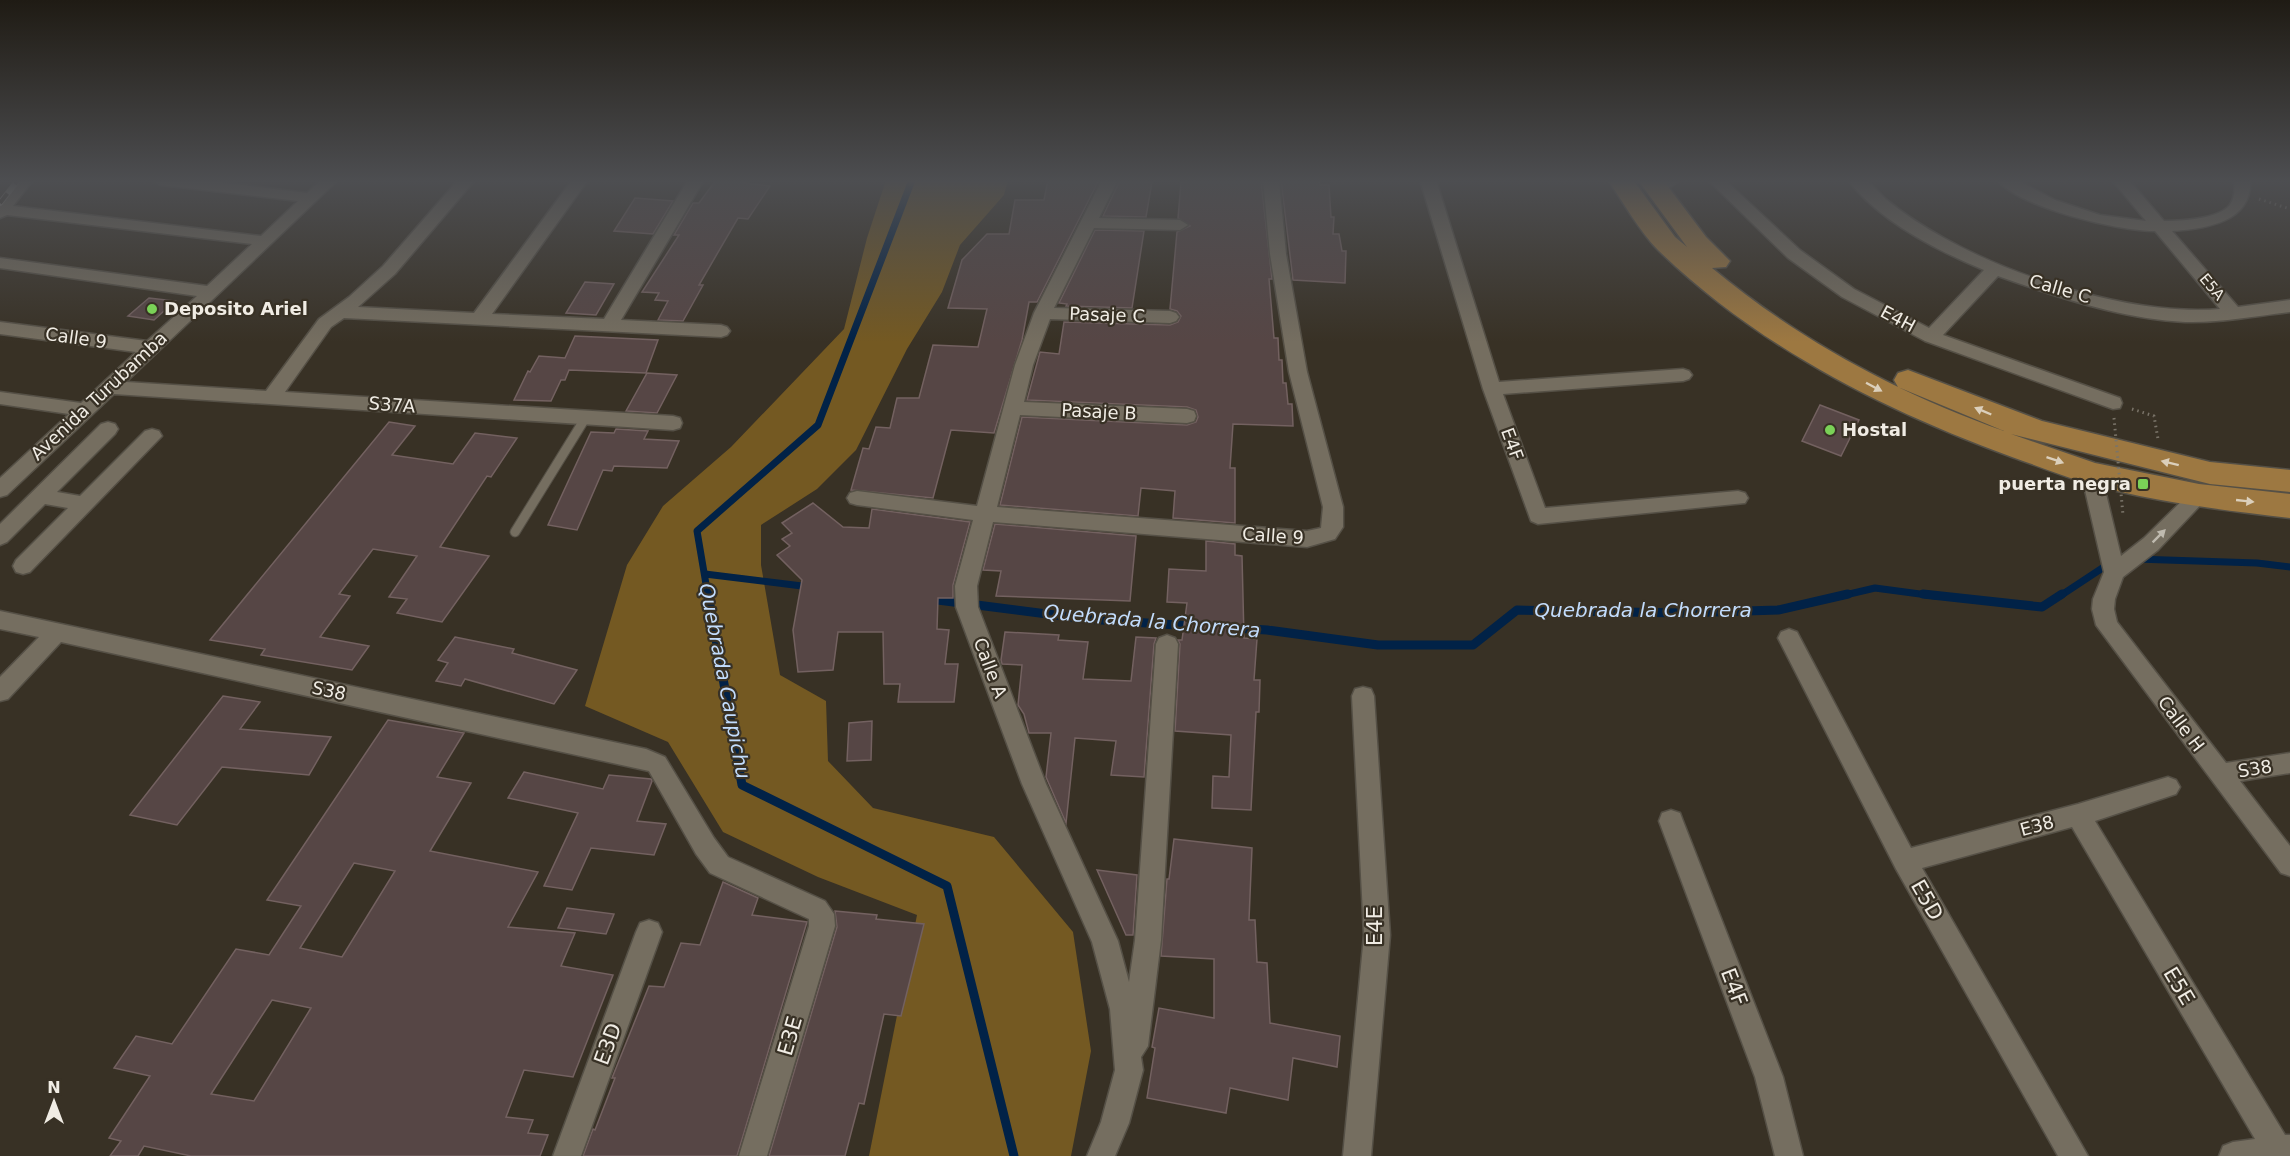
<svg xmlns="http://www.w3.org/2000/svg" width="2290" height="1156" font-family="'DejaVu Sans',sans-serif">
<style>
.forest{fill:#745922}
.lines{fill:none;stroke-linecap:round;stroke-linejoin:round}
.stream-far1{stroke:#012247;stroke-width:7}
.stream{stroke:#012247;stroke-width:9}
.building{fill:#564645;stroke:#736160;stroke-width:1.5;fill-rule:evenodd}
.service-casing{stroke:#555046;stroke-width:11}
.minor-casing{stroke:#555046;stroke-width:3}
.primary-casing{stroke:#555046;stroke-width:3}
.path{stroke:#7a7469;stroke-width:3;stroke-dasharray:1.5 4;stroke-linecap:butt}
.service{stroke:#756e60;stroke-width:9}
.minor{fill:#756e60;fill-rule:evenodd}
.primary{fill:#9d7841;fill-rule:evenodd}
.rail-casing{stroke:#9f9a90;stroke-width:6}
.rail{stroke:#383125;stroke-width:4;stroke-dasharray:12;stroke-linecap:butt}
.path-bridge{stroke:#7a7469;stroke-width:3;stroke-dasharray:1.5 4;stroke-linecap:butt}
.oneway{fill:#dbcfbb}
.oneway2{fill:#bfbaaf}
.poi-dot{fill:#7ad157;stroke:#383125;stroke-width:2}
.labels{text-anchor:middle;stroke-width:4.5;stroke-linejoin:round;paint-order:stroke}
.far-street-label{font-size:15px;fill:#f0ece4;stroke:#383125}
.street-label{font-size:18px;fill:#f0ece4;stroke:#383125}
.poi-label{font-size:18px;font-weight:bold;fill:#f0ece4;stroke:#383125;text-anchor:start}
.water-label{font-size:20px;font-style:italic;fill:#c2dcfc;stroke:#383125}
.near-street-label{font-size:21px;fill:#f0ece4;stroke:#383125}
</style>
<rect width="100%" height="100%" fill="#383125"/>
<path class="forest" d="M886 180H1008L1004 195 960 245 942 292 907 349 856 450 817 489 761 525V565L780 675 826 701 828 761 873 808 994 837 1073 932 1091 1051 1071 1156H869L917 915 818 877 723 832 668 742 585 706 627 565 663 506 731 447 844 329 867 238Z"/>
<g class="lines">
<g class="stream-far1">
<path d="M2136 559 2257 563 2290 567"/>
<path d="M705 574 810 587"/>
<path d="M708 596 697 531 818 425 912 180"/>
<path d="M1841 596 1875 588 1935 596"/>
<path d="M2060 596 2110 563"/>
</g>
<g class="stream">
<path d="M708 594 742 785 947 886 1014 1156"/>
<path d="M1923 594 2042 607 2062 594"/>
<path d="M930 599 1086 619 1192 626"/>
<path d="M1234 628 1267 630 1378 645H1473L1517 610 1682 613 1778 610 1848 594"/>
</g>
</g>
<g class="building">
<path d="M716 180H746L744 183 770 186 748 219 738 218 699 285H703L683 321 658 320 668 301 655 300 659 293 642 292 679 235H674L693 203H699Z"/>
<path d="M1048 180H1099L1037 302H1029L1022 340 994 433 951 430 933 498 851 490 863 448 869 449 876 427 890 428 897 398H919L933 345 978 347 987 309 948 308 962 260 987 234H1009L1015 200H1044Z"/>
<path d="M1120 180 1152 182 1146 217 1103 216Z"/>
<path d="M1198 180H1261L1272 279H1269L1274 338H1278L1279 360H1282L1283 383H1286L1288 404H1292L1293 426 1233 424 1230 468H1235V523L1173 518 1175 491 1141 488 1138 516 1000 505 1022 417 1187 425 1196 422 1198 417 1196 410 1187 407 1027 400 1040 352 1059 354 1064 322 1170 325 1178 322 1181 316 1177 311 1170 309 1177 232 1190 226 1178 218 1181 182Z"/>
<path d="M1281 180H1319L1320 185H1329L1331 217H1334L1333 234H1339L1342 251H1346L1345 283 1293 280Z"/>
<path d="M635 198 673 201 653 234 614 231Z"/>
<path d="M1095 230 1144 231 1132 308 1066 306 1067 304 1059 303Z"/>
<path d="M585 282 614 284 596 315 566 313Z"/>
<path d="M149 298 175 301 154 320 128 316Z"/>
<path d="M575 336 658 340 646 373 569 370 565 380H561L551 401 514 400 528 371 530 372 539 356 565 358Z"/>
<path d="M647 373 677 375 657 413 626 411Z"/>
<path d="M1820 405 1859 420 1841 456 1802 441Z"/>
<path d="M389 422 415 426 392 455 453 464 475 433 517 438 491 477 487 476 440 547 489 556 442 622 397 613 407 599 389 597 417 556 373 549 339 594 350 596 320 637 369 646 352 670 261 655 265 649 210 640Z"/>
<path d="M616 429 648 431 644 439 679 441 667 468 614 466 612 471 603 470 577 530 548 525 591 432 614 433Z"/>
<path d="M813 503 843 527 869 528 872 509 970 522 953 585V598H938L937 629 949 630 945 664H958L954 702H898L900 684H884L883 632H838L833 670 798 672 793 630 802 580 777 555 790 546 782 539 792 533 782 523Z"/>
<path d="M995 524 1136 536 1130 601 996 596 1001 571 983 570Z"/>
<path d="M1206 541 1235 544V555L1242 556 1244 638 1257 639 1254 680H1260L1259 712H1256L1251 810 1212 808 1213 776 1229 777 1231 735 1175 731 1180 644 1178 640H1182L1187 603 1167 602 1169 569 1206 571Z"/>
<path d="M1005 632 1059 635 1058 640 1088 642 1083 679 1131 681 1136 637 1156 638 1154 644 1144 777 1111 775 1116 741 1075 738 1066 823 1046 777 1051 733H1029L1024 714 1018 705 1022 665 1002 664 1001 660Z"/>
<path d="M455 637 514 649 512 653 577 670 554 704 465 679 461 686 436 681 448 663 438 660Z"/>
<path d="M223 696 260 702 240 729 331 737 309 775 222 767 177 825 130 815Z"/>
<path d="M388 720 464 733 437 777 471 783 430 851 538 872 508 927 575 933 561 966 613 975 573 1077 524 1070 506 1117 533 1120 528 1133 548 1135 540 1156H191L144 1146 138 1156H110L121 1141 109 1138 150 1076 114 1068 136 1036 172 1044 236 949 269 955 301 906 267 900ZM354 863 395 871 342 957 300 948ZM272 1000 311 1008 254 1101 211 1094Z"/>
<path d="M872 721 871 760 847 761 849 723Z"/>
<path d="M524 772 603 789 609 775 651 779 652 781 637 821 666 824 654 855 591 848 572 890 544 886 578 813 508 798Z"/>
<path d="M1174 839 1252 848 1249 920H1255L1257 962 1267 963 1270 1023 1340 1036 1337 1067 1293 1058 1288 1100 1230 1088 1226 1113 1147 1098 1155 1048 1152 1047 1159 1008 1214 1018V959L1161 956 1167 879H1169Z"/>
<path d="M1097 870 1137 875 1133 935H1126Z"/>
<path d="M723 882 758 898 752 915 807 922 737 1156H583L593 1129 595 1130 615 1078H612L649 986 664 987 681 943 700 945Z"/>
<path d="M567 908 614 914 606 934 558 928Z"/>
<path d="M835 911 877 915 876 919 924 924 901 1016 884 1014 864 1104 859 1103 845 1156H769L837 927Z"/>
</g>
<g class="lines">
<g class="service-casing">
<path id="service" d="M515 532 586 417"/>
</g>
<g class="minor-casing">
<g id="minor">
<path d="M17 180H33L13 206 261 236 298 201 161 185 153 180H203L307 193 321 180H338L126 382 266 391 319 319 349 297 383 266 458 180H475L395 274 358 307 474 313 572 180H588L492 314 604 319 688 180H704L621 320 721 325 727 327 730 331 727 335 721 337 344 318 331 327 285 392 673 416 680 418 682 423 680 428 673 430 114 394 7 495 0 497V478L69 414 0 404V392L81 403 136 352 0 334V322L147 341 197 296 0 268V258L207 286 252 244 7 215 0 218V202Z"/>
<path d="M1102 180H1118L1099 218 1180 220 1188 225 1180 230 1094 228 1054 308 1170 311 1176 313 1179 317 1176 321 1170 323 1050 319 1033 365 1024 402 1187 409 1194 411 1196 416 1194 421 1187 423 1020 415 997 507 1307 531 1321 528 1323 507 1289 372 1270 254 1263 180H1279L1286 254 1307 372 1343 507V527L1335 539 1307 547 993 522 977 586 978 607 1046 784 1118 941 1129 982 1135 940 1156 644 1159 638 1167 635 1175 638 1178 644 1161 940 1148 1046 1141 1057 1143 1070 1129 1123 1115 1156H1087L1101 1122 1115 1070 1110 1009 1092 942 1022 784 956 607 955 586 973 520 857 505 850 503 847 498 850 493 857 491 977 506 1015 365 1034 313Z"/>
<path d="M1420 180H1436L1499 382 1683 369 1689 371 1692 375 1689 379 1683 381 1503 394 1545 508 1738 491 1745 493 1748 498 1745 503 1538 524 1531 521 1483 389Z"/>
<path d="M1661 180H1681L1661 193H1649L1647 190Z"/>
<path d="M1708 180H1725L1800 250 1854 289 1929 328 1984 270C1938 251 1879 221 1848 180 1854 180 1862 179 1866 181 1874 185 1880 194 1887 200 1904 214 1924 227 1944 238 2017 279 2136 316 2220 309L2155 231C2118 231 2021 208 1997 180H2017L2055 200 2100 215 2146 221 2112 180H2129L2164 221C2181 221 2215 219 2228 207 2235 200 2235 189 2234 180H2250C2253 222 2205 229 2172 231L2238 307 2290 300V312C2255 316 2220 323 2185 322 2122 319 2057 297 1998 276L1943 335 2120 398 2122 403 2120 408 2113 409 1925 341 1842 297 1788 258Z"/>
<path d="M108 422 115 424 118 429 115 434 57 492 80 496 145 431 152 429 159 431 162 436 30 572 23 574 16 572 13 566 16 560 68 508 45 504 7 542 0 545V524L101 424Z"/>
<path d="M2091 466 2098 468 2101 473 2121 556 2144 538 2192 491 2199 489 2206 491 2209 496 2158 550 2123 577 2115 599 2114 609 2117 622 2226 763 2290 753V773L2240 781 2290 846V876L2281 873 2096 625 2092 609 2093 599 2104 572 2081 473 2084 468Z"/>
<path d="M0 611 646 749 665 757 714 838 728 857 825 901 834 914 835 926 767 1156H739L809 926V919L710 873 696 854 649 771 61 642 8 699 0 701V677L39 637 0 629Z"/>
<path d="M1789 629 1797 632 1911 848 2078 804 2168 777 2176 780 2180 787 2176 794 2095 821 2285 1135H2290V1156H2219L2223 1146 2233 1142 2255 1139 2072 827 1922 868 2088 1156H2058L1896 869 1778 638 1781 632Z"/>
<path d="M1363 687 1371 689 1374 696 1390 935 1371 1156H1343L1364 935 1352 696 1355 689Z"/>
<path d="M1671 810 1680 813 1683 821 1783 1077 1803 1156H1775L1755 1077 1659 821 1662 813Z"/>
<path d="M649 920 658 923 662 932 581 1156H553L636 932 640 923Z"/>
</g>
</g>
<g class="primary-casing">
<path id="primary" d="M1608 180H1633L1675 237 1687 247 1638 180H1663L1706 237 1730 261 1726 267 1712 268C1797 339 1899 394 2004 431L1898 387 1894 380 1898 373 1908 370 2042 421 2210 462 2290 470V492L2210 484 2011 434 2095 463 2199 484 2290 494V518C2222 510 2155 502 2089 484 2063 476 2038 466 2012 457 1883 410 1757 346 1658 250 1640 232 1623 202 1608 180Z"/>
</g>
<g class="path">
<path d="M2259 199 2290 209"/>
<path d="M2132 409 2154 416 2158 439"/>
</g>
<use href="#service" class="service"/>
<use href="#minor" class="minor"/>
<use href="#primary" class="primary"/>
<g class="rail-casing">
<path id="rail" d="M0 203 18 180"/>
</g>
<use href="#rail" class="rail"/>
<path class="path-bridge" d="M2114 418 2123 515"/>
</g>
<defs><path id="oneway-solid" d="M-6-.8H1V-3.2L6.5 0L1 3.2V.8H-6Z" transform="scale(1.5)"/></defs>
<g class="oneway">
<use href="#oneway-solid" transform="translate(1874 387) rotate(28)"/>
<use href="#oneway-solid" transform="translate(1983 411) rotate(-157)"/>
<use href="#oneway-solid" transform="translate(2055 460) rotate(19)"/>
<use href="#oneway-solid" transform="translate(2170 463) rotate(-166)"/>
<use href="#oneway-solid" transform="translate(2245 501) rotate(6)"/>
</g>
<use class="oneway2" href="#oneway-solid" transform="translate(2159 536) rotate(-45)"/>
<linearGradient id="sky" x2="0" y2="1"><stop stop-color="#1f1b14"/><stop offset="0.53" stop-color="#4d4e51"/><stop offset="1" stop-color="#4d4e51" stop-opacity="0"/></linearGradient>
<rect width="2290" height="342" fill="url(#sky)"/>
<g class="poi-dot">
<circle cx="152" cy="309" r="6"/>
<circle cx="1830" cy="430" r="6"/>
<rect x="2137" y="478" width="12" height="12" rx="3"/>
</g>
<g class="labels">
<g class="far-street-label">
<text transform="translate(2212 287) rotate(50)" y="5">E5A</text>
</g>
<g class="street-label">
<text transform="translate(2060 289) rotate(16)" y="6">Calle C</text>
<text transform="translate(1107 315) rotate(2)" y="6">Pasaje C</text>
<text transform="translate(1898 319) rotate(28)" y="6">E4H</text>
<text transform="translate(76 338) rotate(8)" y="6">Calle 9</text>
<text transform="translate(99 396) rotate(-43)" y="6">Avenida Turubamba</text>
<text transform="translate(392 405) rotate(4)" y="6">S37A</text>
<text transform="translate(1099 412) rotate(3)" y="6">Pasaje B</text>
<text transform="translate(1512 444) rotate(70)" y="6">E4F</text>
<text transform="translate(1273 536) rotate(4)" y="6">Calle 9</text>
<text transform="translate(990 668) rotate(69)" y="6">Calle A</text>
<text transform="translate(329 691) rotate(12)" y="6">S38</text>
<text transform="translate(2181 724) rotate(53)" y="6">Calle H</text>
<text transform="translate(2255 769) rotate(-9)" y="6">S38</text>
<text transform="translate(2037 826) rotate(-15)" y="6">E38</text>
</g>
<g class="poi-label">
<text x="164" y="315">Deposito Ariel</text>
<text x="1842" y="436">Hostal</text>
<text x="2131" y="490" text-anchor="end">puerta negra</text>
</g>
<g class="water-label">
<text x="1643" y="617">Quebrada la Chorrera</text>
<text transform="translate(1152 621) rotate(5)" y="7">Quebrada la Chorrera</text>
<text transform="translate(725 681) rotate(79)" y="7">Quebrada Caupichu</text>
</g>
<g class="near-street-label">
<text transform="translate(1927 900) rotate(60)" y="7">E5D</text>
<text transform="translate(1375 926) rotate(-90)" y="7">E4E</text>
<text transform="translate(2179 986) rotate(59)" y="7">E5E</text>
<text transform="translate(1734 987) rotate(69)" y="7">E4F</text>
<text transform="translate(790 1036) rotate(-74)" y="7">E3E</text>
<text transform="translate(608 1044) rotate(-70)" y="7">E3D</text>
</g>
</g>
<g transform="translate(54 1102)" stroke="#383125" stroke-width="4.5" paint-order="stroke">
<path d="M0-4.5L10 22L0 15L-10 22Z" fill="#f0ece4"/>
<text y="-9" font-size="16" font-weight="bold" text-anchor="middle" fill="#f0ece4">N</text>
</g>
</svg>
